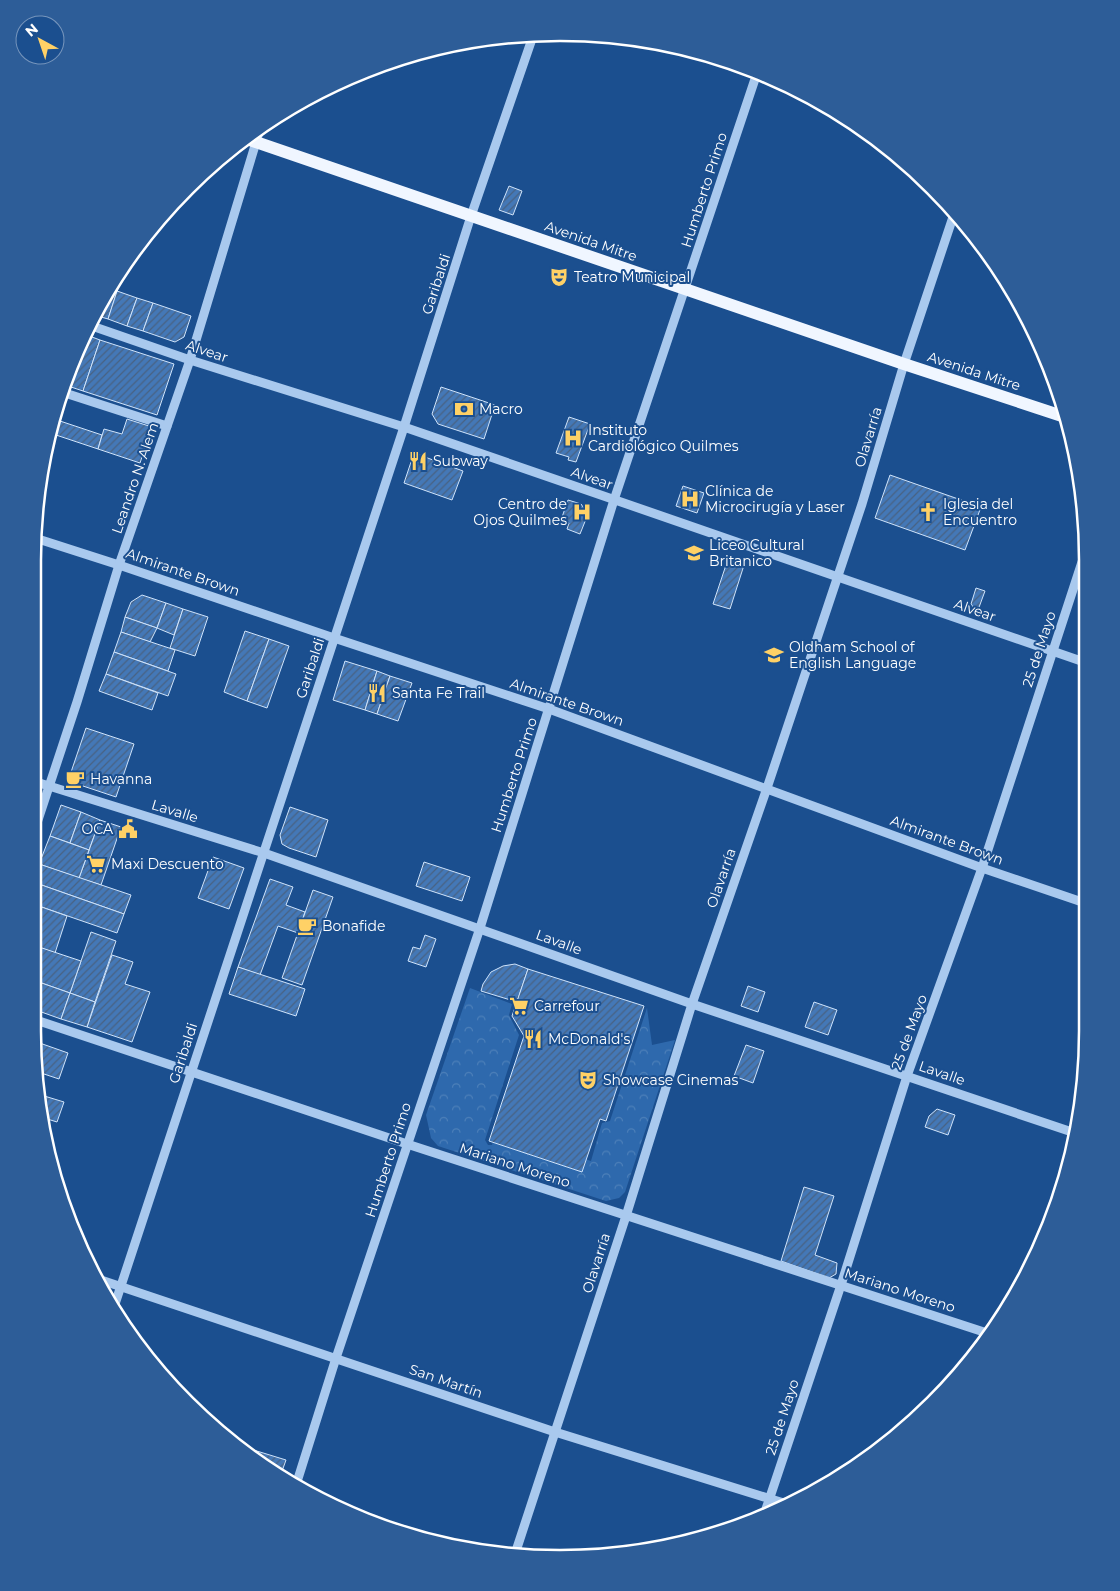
<svg xmlns="http://www.w3.org/2000/svg" width="1120" height="1591" font-family="Montserrat,sans-serif">
<style>
.park{fill:url(#park-crowns)}
.building{fill:url(#building-hatch);stroke:#cfe3fa}
.lines{fill:none;stroke-linecap:round;stroke-linejoin:round}
.minor{stroke:#a9c9ee;stroke-width:9}
.major{stroke:#f0f6ff;stroke-width:12}
.labels{text-anchor:middle;stroke-width:4;stroke-linejoin:round;paint-order:stroke}
.street-label{font-size:14px;fill:#fff;stroke:#1b4f8f}
.poi-label{font-size:14px;fill:#fff;stroke:#1b4f8f;text-anchor:start}
.rim{fill:none;stroke:#fff;stroke-width:2.5}
</style>
<defs>
<pattern id="park-crowns" width="20" height="18" patternUnits="userSpaceOnUse" patternTransform="scale(1.25)"><rect width="20" height="18" fill="#2e69ad"/><path d="M2 6a3 3 0 1 1 6 0M12 15a3 3 0 1 1 6 0" fill="none" stroke="#4d80b9"/></pattern>
<pattern id="building-hatch" width="6" height="6" patternUnits="userSpaceOnUse" patternTransform="scale(1.25)"><rect width="6" height="6" fill="#4478b7"/><path d="M-1 1l2-2M0 6l6-6M5 7l2-2" fill="none" stroke="#486282"/></pattern>
</defs>
<rect width="100%" height="100%" fill="#1b4f8f"/>
<path class="park" d="M470 988 512 1004 509 1015 519 1035 485 1140 488 1145H492L496 1131 591 1161 602 1123 610 1121 647 1008 652 1045 675 1040 625 1192 619 1198 606 1201 438 1146 431 1138 426 1115Z"/>
<g class="building">
<path d="M509 186 522 191 513 215 499 210Z"/>
<path d="M127 261 108 319 94 315 103 297Z"/>
<path d="M117 291 137 298 127 326 108 319Z"/>
<path d="M137 298 153 303 143 331 127 326Z"/>
<path d="M153 303 191 316 184 337 175 342 143 331Z"/>
<path d="M84 334 100 340 83 391 65 385 73 358Z"/>
<path d="M100 340 174 364 157 415 83 391Z"/>
<path d="M441 387 495 405 484 439 438 424 432 414Z"/>
<path d="M569 417 590 424 576 462 568 460 569 457 556 453Z"/>
<path d="M54 419 102 435 98 449 50 433Z"/>
<path d="M127 419 152 427 140 463 98 449 104 429 122 434Z"/>
<path d="M414 453 463 471 452 500 404 483Z"/>
<path d="M890 475 981 507 965 550 875 518Z"/>
<path d="M683 486 704 493 697 513 676 506Z"/>
<path d="M568 500 581 504 588 514 580 534 567 529 569 523 561 520Z"/>
<path d="M729 556 745 562 730 609 713 604Z"/>
<path d="M976 588 985 591 978 610 974 608 971 604Z"/>
<path d="M142 595 166 603 157 628 125 617 131 602Z"/>
<path d="M166 603 183 609 174 635 157 628Z"/>
<path d="M183 609 208 617 195 656 170 648Z"/>
<path d="M125 617 157 628 150 642 121 632Z"/>
<path d="M245 631 269 639 247 701 224 692Z"/>
<path d="M121 632 175 650 168 671 114 652Z"/>
<path d="M269 639 289 646 267 708 247 701Z"/>
<path d="M114 652 176 674 168 696 106 674Z"/>
<path d="M345 661 377 671 365 710 333 700Z"/>
<path d="M377 671 390 676 377 714 365 710Z"/>
<path d="M106 674 158 693 152 710 99 691Z"/>
<path d="M390 676 412 683 398 721 377 714Z"/>
<path d="M86 728 134 744 116 797 68 781Z"/>
<path d="M61 805 81 812 70 843 50 836Z"/>
<path d="M290 807 328 820 316 857 289 848 282 844 280 835Z"/>
<path d="M81 812 100 820 89 850 70 843Z"/>
<path d="M100 820 121 827 101 885 79 878Z"/>
<path d="M50 836 89 850 79 878 39 864Z"/>
<path d="M213 857 244 868 229 909 198 898Z"/>
<path d="M424 862 470 877 462 901 416 886Z"/>
<path d="M39 864 131 895 124 914 33 882Z"/>
<path d="M270 879 293 887 286 905 305 912 298 933 278 926 260 975 238 967Z"/>
<path d="M33 882 124 914 117 933 33 904Z"/>
<path d="M313 890 333 897 302 985 282 978Z"/>
<path d="M33 904 67 916 55 953 33 945Z"/>
<path d="M91 932 116 941 95 1002 70 993Z"/>
<path d="M425 935 436 939 426 967 408 961 413 947 420 949Z"/>
<path d="M33 945 81 961 70 993 33 980Z"/>
<path d="M112 955 133 962 125 984 150 992 132 1042 87 1027Z"/>
<path d="M515 964 528 969 517 1002 481 991 483 984 491 972 503 966Z"/>
<path d="M238 967 305 989 296 1016 229 994Z"/>
<path d="M528 969 644 1006 606 1121 600 1119 582 1172 489 1141 524 1036 512 1016Z"/>
<path d="M33 980 70 993 61 1019 33 1009Z"/>
<path d="M748 986 765 992 758 1012 741 1006Z"/>
<path d="M70 993 95 1002 87 1027 61 1019Z"/>
<path d="M814 1002 837 1010 828 1035 805 1027Z"/>
<path d="M34 1041 68 1053 59 1079 38 1072Z"/>
<path d="M746 1045 764 1051 753 1083 734 1076Z"/>
<path d="M41 1095 64 1102 57 1122 44 1118Z"/>
<path d="M937 1109 955 1115 948 1135 925 1127 929 1116Z"/>
<path d="M804 1187 834 1196 815 1255 837 1263 836 1274 829 1278 781 1261Z"/>
<path d="M247 1448 286 1460 281 1474 267 1469 245 1453Z"/>
</g>
<g class="lines">
<g class="minor">
<path d="M690 49 741 67"/>
<path d="M89 325 190 360 404 427 1084 662"/>
<path d="M68 394 167 426"/>
<path d="M35 538 119 565 334 638 549 709 982 868 1085 903"/>
<path d="M33 781 264 853 692 1004 1075 1133"/>
<path d="M33 835 77 702 119 565 190 360 260 129"/>
<path d="M33 1019 407 1144 990 1334"/>
<path d="M95 1278 555 1432 790 1505"/>
<path d="M113 1310 404 427 471 216 533 36"/>
<path d="M296 1485 336 1358 480 928 614 500 757 73"/>
<path d="M764 1515 841 1285 907 1076 982 868 1083 559"/>
<path d="M515 1554 626 1216 692 1004 767 788 862 504 904 364 955 211"/>
</g>
<path class="major" d="M247 139 904 364 1068 418"/>
</g>
<defs>
<g id="theatre-bare" transform="scale(1.5)"><path d="M-5-5.5Q0-4 5-5.5V0Q5 5 0 6Q-5 5-5 0ZM-3.3-2.5H-1v1.5H-3.3ZM1-2.5H3.3v1.5H1ZM-2.8 1Q0 5.5 2.8 1Z" fill="#ffd166" stroke="#1b4f8f" stroke-width="2.5" paint-order="stroke"/></g>
<g id="bank-bare" transform="scale(1.5)"><path d="M-6-4H6V4H-6ZM0-2.3a2.3 2.3 0 1 0 0 4.6a2.3 2.3 0 1 0 0-4.6Z" fill="#ffd166" stroke="#1b4f8f" stroke-width="2.5" paint-order="stroke"/></g>
<g id="hospital-bare" transform="scale(1.5)"><path d="M-5-5h3v3.5h4V-5h3V5h-3V1.5h-4V5h-3Z" fill="#ffd166" stroke="#1b4f8f" stroke-width="2.5" paint-order="stroke"/></g>
<g id="restaurant-bare" transform="scale(1.5)"><path d="M-5-6h1v4h1v-4h1v4h1v-4h1v5L-1.5 .5V6h-2V.5L-5-1ZM5-6V6H3V1.5H1.5Q1.5-4 5-6Z" fill="#ffd166" stroke="#1b4f8f" stroke-width="2.5" paint-order="stroke"/></g>
<g id="church-bare" transform="scale(1.5)"><path d="M-1.2-6h2.4v3.5h3.3v2.4h-3.3V6h-2.4V-.1h-3.3v-2.4h3.3Z" fill="#ffd166" stroke="#1b4f8f" stroke-width="2.5" paint-order="stroke"/></g>
<g id="school-bare" transform="scale(1.5)"><path d="M0-5L7-2L0 1L-7-2ZM-4 1L0 2.5L4 1V4Q0 6-4 4Z" fill="#ffd166" stroke="#1b4f8f" stroke-width="2.5" paint-order="stroke"/></g>
<g id="cafe-bare" transform="scale(1.5)"><path d="M-5.5-4.5H6V0H3Q3 3.5 0 3.5H-2.5Q-5.5 3.5-5.5 0ZM3-3.2v2h1.7v-2ZM-6 4.5H4V6H-6Z" fill="#ffd166" stroke="#1b4f8f" stroke-width="2.5" paint-order="stroke"/></g>
<g id="civic-bare" transform="scale(1.5)"><path d="M-.6-6.5H3V-4.5H.6V-3L4-1V1h2V6H-6V1h2V-1L-.6-3ZM-1.2 2.5V6h2.4V2.5Z" fill="#ffd166" stroke="#1b4f8f" stroke-width="2.5" paint-order="stroke"/></g>
<g id="supermarket-bare" transform="scale(1.5)"><path d="M-6-5.5h2.5l.6 2H6L4.5 2H-2.5L-4.4-4H-6ZM-1.5 3.2a1.3 1.3 0 1 0 .1 0ZM3 3.2a1.3 1.3 0 1 0 .1 0Z" fill="#ffd166" stroke="#1b4f8f" stroke-width="2.5" paint-order="stroke"/></g>
</defs>
<g fill-rule="evenodd">
<use href="#theatre-bare" x="559" y="277"/>
<use href="#bank-bare" x="464" y="409"/>
<use href="#hospital-bare" x="573" y="438"/>
<use href="#restaurant-bare" x="418" y="461"/>
<use href="#hospital-bare" x="690" y="499"/>
<use href="#hospital-bare" x="582" y="512"/>
<use href="#church-bare" x="928" y="512"/>
<use href="#school-bare" x="694" y="553"/>
<use href="#school-bare" x="774" y="655"/>
<use href="#restaurant-bare" x="377" y="693"/>
<use href="#cafe-bare" x="75" y="779"/>
<use href="#civic-bare" x="128" y="829"/>
<use href="#supermarket-bare" x="96" y="864"/>
<use href="#cafe-bare" x="307" y="926"/>
<use href="#supermarket-bare" x="519" y="1006"/>
<use href="#restaurant-bare" x="533" y="1039"/>
<use href="#theatre-bare" x="588" y="1080"/>
</g>
<g class="labels">
<g class="street-label">
<text transform="translate(704 190) rotate(-72)" y="5">Humberto Primo</text>
<text transform="translate(591 241) rotate(19)" y="5">Avenida Mitre</text>
<text transform="translate(436 284) rotate(-72)" y="5">Garibaldi</text>
<text transform="translate(207 351) rotate(18)" y="5">Alvear</text>
<text transform="translate(974 371) rotate(18)" y="5">Avenida Mitre</text>
<text transform="translate(868 437) rotate(-73)" y="5">Olavarría</text>
<text transform="translate(135 478) rotate(-71)" y="5">Leandro N. Alem</text>
<text transform="translate(592 478) rotate(19)" y="5">Alvear</text>
<text transform="translate(183 572) rotate(19)" y="5">Almirante Brown</text>
<text transform="translate(975 610) rotate(19)" y="5">Alvear</text>
<text transform="translate(1039 649) rotate(-72)" y="5">25 de Mayo</text>
<text transform="translate(310 668) rotate(-72)" y="5">Garibaldi</text>
<text transform="translate(567 702) rotate(19)" y="5">Almirante Brown</text>
<text transform="translate(514 775) rotate(-72)" y="5">Humberto Primo</text>
<text transform="translate(175 811) rotate(17)" y="5">Lavalle</text>
<text transform="translate(947 840) rotate(20)" y="5">Almirante Brown</text>
<text transform="translate(721 878) rotate(-71)" y="5">Olavarría</text>
<text transform="translate(559 942) rotate(20)" y="5">Lavalle</text>
<text transform="translate(909 1032) rotate(-70)" y="5">25 de Mayo</text>
<text transform="translate(183 1053) rotate(-72)" y="5">Garibaldi</text>
<text transform="translate(942 1073) rotate(19)" y="5">Lavalle</text>
<text transform="translate(388 1160) rotate(-72)" y="5">Humberto Primo</text>
<text transform="translate(515 1165) rotate(18)" y="5">Mariano Moreno</text>
<text transform="translate(596 1263) rotate(-72)" y="5">Olavarría</text>
<text transform="translate(900 1290) rotate(18)" y="5">Mariano Moreno</text>
<text transform="translate(446 1381) rotate(19)" y="5">San Martín</text>
<text transform="translate(782 1417) rotate(-72)" y="5">25 de Mayo</text>
</g>
<g class="poi-label">
<text x="574" y="282">Teatro Municipal</text>
<text x="479" y="414">Macro</text>
<text x="588" y="435">Instituto<tspan x="588" dy="16">Cardiológico Quilmes</tspan></text>
<text x="433" y="466">Subway</text>
<text x="705" y="496">Clínica de<tspan x="705" dy="16">Microcirugía y Laser</tspan></text>
<text x="567" y="509" text-anchor="end">Centro de<tspan x="567" dy="16">Ojos Quilmes</tspan></text>
<text x="943" y="509">Iglesia del<tspan x="943" dy="16">Encuentro</tspan></text>
<text x="709" y="550">Liceo Cultural<tspan x="709" dy="16">Britanico</tspan></text>
<text x="789" y="652">Oldham School of<tspan x="789" dy="16">English Language</tspan></text>
<text x="392" y="698">Santa Fe Trail</text>
<text x="90" y="784">Havanna</text>
<text x="113" y="834" text-anchor="end">OCA</text>
<text x="111" y="869">Maxi Descuento</text>
<text x="322" y="931">Bonafide</text>
<text x="534" y="1011">Carrefour</text>
<text x="548" y="1044">McDonald's</text>
<text x="603" y="1085">Showcase Cinemas</text>
</g>
</g>
<path d="M0 0H1120V1591H0ZM560 41H560A519 519 0 0 1 1079 560V1031A519 519 0 0 1 560 1550H560A519 519 0 0 1 41 1031V560A519 519 0 0 1 560 41Z" fill="#2d5d98" fill-rule="evenodd"/>
<path class="rim" d="M560 41H560A519 519 0 0 1 1079 560V1031A519 519 0 0 1 560 1550H560A519 519 0 0 1 41 1031V560A519 519 0 0 1 560 41Z"/>
<g transform="translate(40 40) rotate(320)"><circle r="24" fill="#1b4f8f" stroke="#7695bc"/>
<path d="M0-4L9 19L0 12L-9 19Z" fill="#ffd166"/>
<text y="-8" font-size="14" font-weight="bold" text-anchor="middle" fill="#ffffff">N</text>
</g>
</svg>
